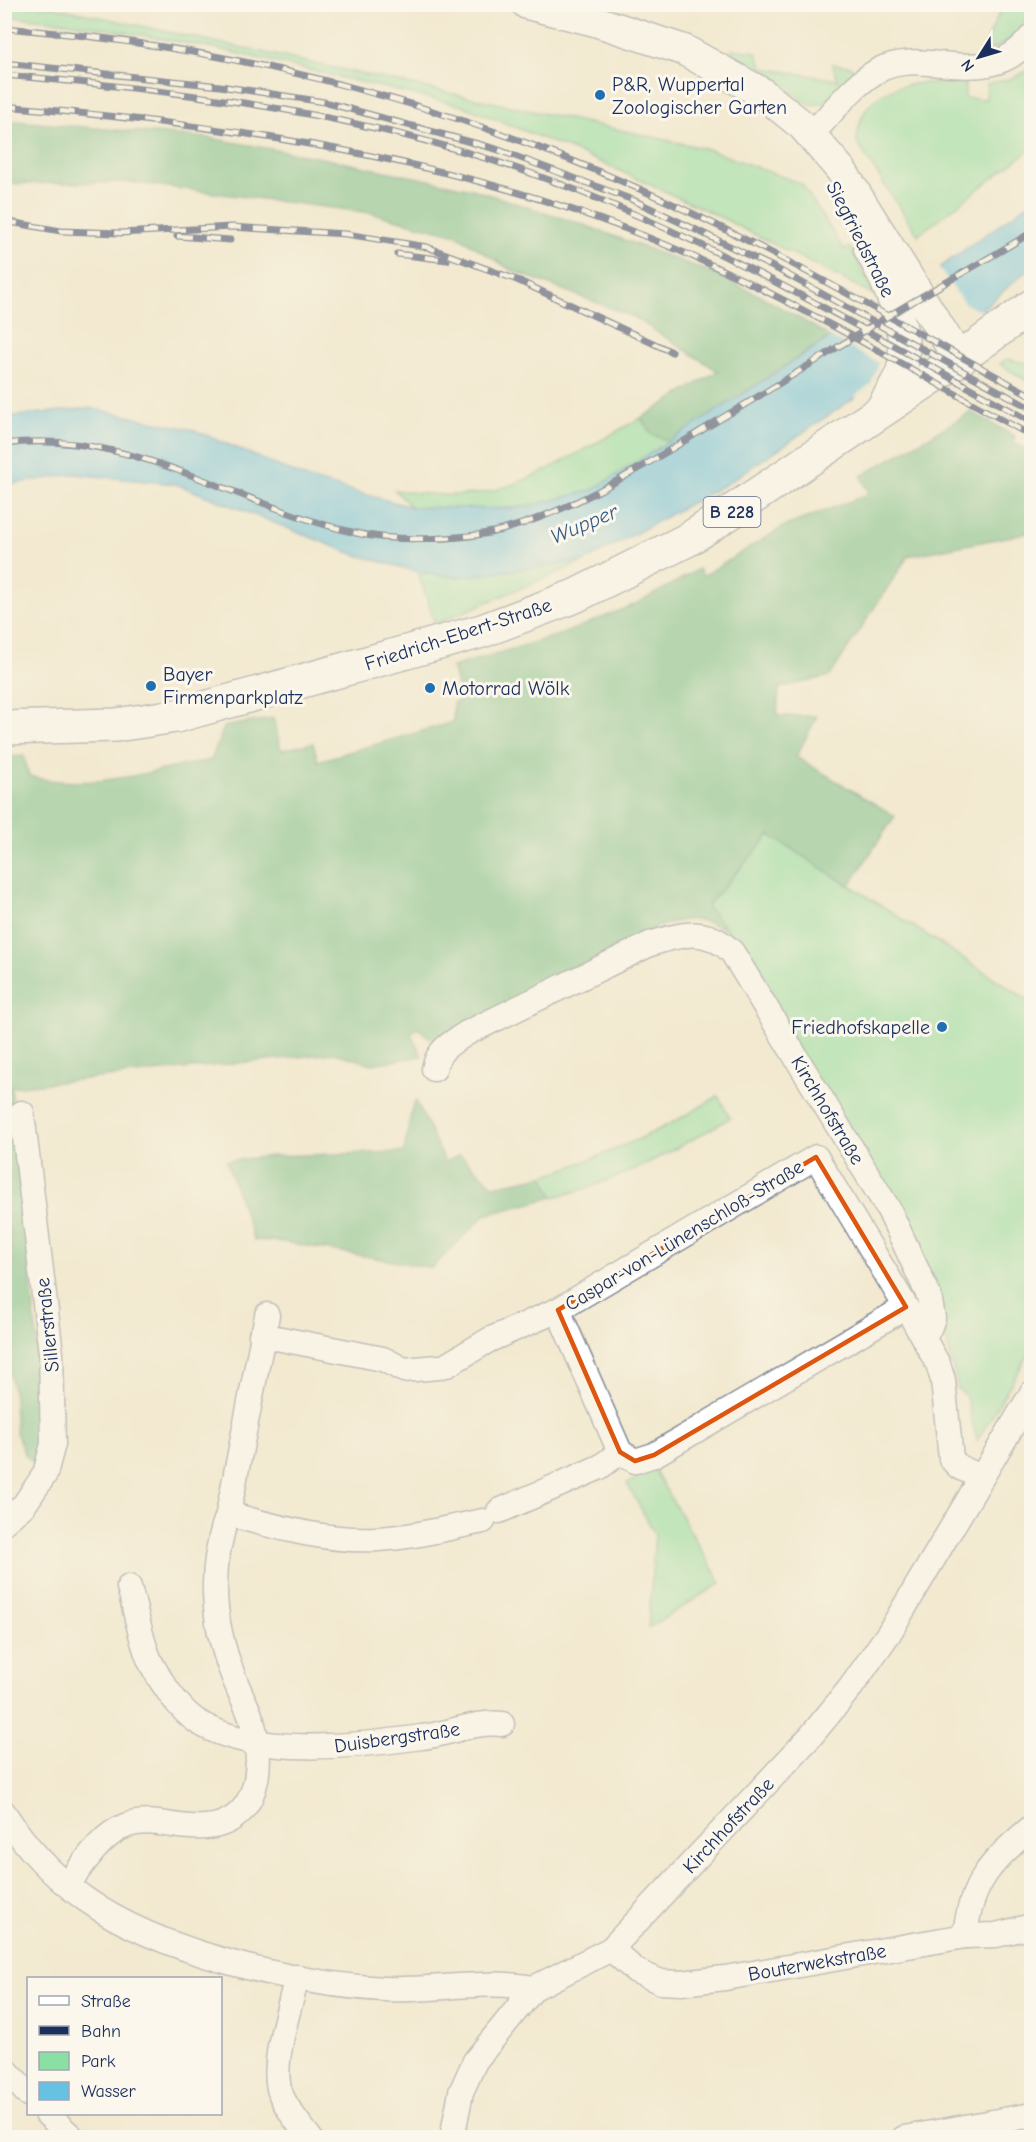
<svg xmlns="http://www.w3.org/2000/svg" width="1036" height="2142" font-family="'Comic Neue',sans-serif">
<style>
.green{fill:#8adfa2;stroke:#528780;stroke-width:1.5}
.forest{fill:#6fbe88;stroke:#457673;stroke-width:1.5}
.water{fill:#66c1e3;stroke:#4078a0;stroke-width:1.5}
.pier{fill:#f2e9d0}
.lines{fill:none;stroke-linecap:round;stroke-linejoin:round}
.minor-casing{stroke:#868c97;stroke-width:27}
.tertiary-casing{stroke:#868c97;stroke-width:33}
.primary-casing{stroke:#868c97;stroke-width:36}
.minor{stroke:#fff;stroke-width:24}
.tertiary{stroke:#fff;stroke-width:30}
.primary{stroke:#fff;stroke-width:33}
.rail-casing{stroke:#1b2f5e;stroke-width:7}
.rail{stroke:#fbf7ec;stroke-width:4.5;stroke-dasharray:14;stroke-linecap:butt}
.marked{fill:none;stroke:#de5710;stroke-width:4.5;stroke-linejoin:round}
.poi-dot{fill:#1f6fb2;stroke:#fbf7ec;stroke-width:2}
.labels{text-anchor:middle;stroke-width:6;stroke-linejoin:round;paint-order:stroke}
.shield{fill:#fbf7ec;stroke:#5e6b89;stroke-width:1.5}
.shield-label{font-size:18px;font-weight:bold;fill:#1b2f5e}
.poi-label{font-size:20px;fill:#1b2f5e;stroke:#fbf7ec;text-anchor:start}
.street-label{font-size:20px;fill:#1b2f5e;stroke:#fbf7ec}
.water-label{font-size:21px;font-style:italic;fill:#325b86;stroke:#fbf7ec}
</style>
<rect width="100%" height="100%" fill="#fbf7ec"/>
<filter id="ink" filterUnits="userSpaceOnUse"><feTurbulence type="fractalNoise" baseFrequency=".0167" numOctaves="2"/><feDisplacementMap in="SourceGraphic" scale="12" xChannelSelector="R" yChannelSelector="G"/><feConvolveMatrix kernelMatrix="1 2 1 2 8 2 1 2 1" color-interpolation-filters="sRGB"/></filter>
<filter id="wash" filterUnits="userSpaceOnUse"><feTurbulence type="fractalNoise" baseFrequency=".008" numOctaves="4" result="noise"/><feDisplacementMap in="SourceGraphic" scale="24" xChannelSelector="R" yChannelSelector="G"/><feGaussianBlur stdDeviation="1.35" result="paint"/><feColorMatrix in="noise" values="0 0 0 0 0 0 0 0 0 0 0 0 0 0 0 0 0 1.4 0 .05"/><feComposite in="paint" operator="in"/></filter>
<g filter="url(#wash)">
<rect width="100%" height="100%" fill="#f2e9d0"/>
<g class="green">
<path d="M4 5 54 7 707 149 802 184 844 250 850 247 876 296 712 213 596 160 463 106 219 49 67 22 5 16Z"/>
<path d="M914 5H962L958 12Z"/>
<path d="M1003 5 1031 7C1023 33 1007 46 981 53Z"/>
<path d="M732 49 756 52 763 68 838 80 832 64 850 66 854 70 825 103 811 105 733 56Z"/>
<path d="M1030 70 1031 149 918 235 857 143C858 81 918 80 965 83V98L986 99 987 84 1010 79Z"/>
<path d="M1007 359 1031 364V384L1000 364Z"/>
<path d="M641 418 651 434 671 442C647 456 618 480 592 490 534 513 472 510 411 507L395 490C425 494 456 498 487 492 535 482 596 442 641 418Z"/>
<path d="M585 561 435 624 418 572 457 577Z"/>
<path d="M770 834 1031 1002V1350L977 1441 966 1396 958 1389 935 1291 737 943 707 906Z"/>
<path d="M718 1096 730 1118C675 1150 616 1183 554 1197L543 1176C605 1156 664 1131 718 1096Z"/>
<path d="M653 1468 721 1583 648 1628 655 1534 627 1484Z"/>
</g>
<g class="forest">
<path d="M4 120 209 138 322 158 472 189 584 225 705 270 761 296 830 336 671 442 651 434 641 418 718 371 634 317 511 270 457 235 371 213 130 182 5 184Z"/>
<path d="M971 412 1015 436 1013 442 1031 453V535L1028 533 908 556 830 676 779 688 777 716H817L796 757 895 816 849 886 770 835 707 906 728 931C699 916 688 917 657 927L435 1042 418 1028 411 1034 422 1056 372 1064 335 1053 11 1087 40 1368 41 1432 34 1464 24 1453 16 1432 13 1390 5 1347V1277L14 1271 4 1185V757L24 756 29 776C88 792 153 771 211 760L224 727 273 718 281 750 313 743 318 761 453 722V703L461 700 452 667 562 634 636 604 699 569 703 576 783 527 869 494 861 476Z"/>
<path d="M416 1101 445 1162 460 1155 494 1186 543 1176 554 1197 485 1215 432 1268 284 1242 254 1240 226 1161 273 1156 404 1152 412 1107Z"/>
</g>
<path class="water" d="M1031 202V267L968 322 726 484 585 561 457 577 418 572 353 554 176 484 74 474 5 485V417L90 408 194 430 309 479 411 507 516 509 593 490 939 268Z"/>
<path class="pier" d="M937 265 963 302 975 309 985 311 969 324 856 398 855 396 871 384 879 363 826 335Z"/>
</g>
<g filter="url(#ink)">
<g class="lines">
<g class="minor-casing">
<g id="minor">
<path d="M812 134C832 113 853 84 879 70 925 45 988 94 1032 36"/>
<path d="M434 1069C438 1049 451 1043 467 1033L650 944C682 934 706 926 732 952L889 1210 929 1296 933 1318 929 1329 922 1335"/>
<path d="M906 1307 816 1157 558 1310 620 1452 635 1461 654 1455 906 1307 938 1364 943 1380 951 1459 959 1467 981 1477"/>
<path d="M261 1335 383 1359 404 1370 438 1367"/>
<path d="M447 1365 489 1340 558 1310"/>
<path d="M499 1511 600 1467 620 1452"/>
<path d="M228 1514C277 1527 327 1542 378 1539 414 1537 448 1528 483 1521"/>
<path d="M4 1522 24 1505 45 1474 53 1444 51 1353 22 1113"/>
<path d="M129 1587C136 1611 140 1638 150 1661 160 1681 179 1710 198 1722 256 1758 357 1746 422 1737 449 1734 474 1721 502 1724"/>
<path d="M4 1813C25 1846 54 1877 85 1899 159 1952 294 1984 384 1989 434 1991 484 1979 534 1988"/>
<path d="M68 1884C83 1865 101 1835 125 1826 152 1816 178 1830 206 1827 268 1822 265 1744 245 1703 215 1641 204 1580 228 1514L267 1315"/>
<path d="M965 1936C970 1883 992 1860 1032 1827"/>
<path d="M611 1949 636 1971 661 1982 681 1983 725 1978 965 1936 996 1935 1032 1926"/>
<path d="M297 1977C290 2008 269 2066 281 2095 288 2111 299 2124 310 2138"/>
<path d="M4 2068 28 2094"/>
<path d="M47 2114 73 2138"/>
<path d="M452 2138 461 2092 475 2061 534 1988 611 1949 810 1737 851 1687 889 1633 1032 1393"/>
<path d="M904 2138 1032 2115"/>
</g>
</g>
<g class="tertiary-casing">
<g id="tertiary">
<path d="M527 4 595 21 684 50 762 93 803 126 841 170 959 359"/>
<path d="M869 249C887 281 914 338 900 375 894 387 886 400 879 412"/>
</g>
</g>
<g class="primary-casing">
<path id="primary" d="M4 728 116 725 176 716 482 631 575 596 687 540 731 512 959 359 1032 306"/>
</g>
<use href="#minor" class="minor"/>
<use href="#tertiary" class="tertiary"/>
<use href="#primary" class="primary"/>
<g class="rail-casing">
<g id="rail">
<path d="M4 28C222 45 435 99 635 187 771 247 901 324 1032 396"/>
<path d="M4 63 220 86 324 102 496 149 633 200 688 226 777 269 1032 409"/>
<path d="M4 75C196 92 379 115 560 184 725 246 877 338 1032 422"/>
<path d="M4 106C213 124 425 153 621 227 765 281 897 363 1032 436"/>
<path d="M4 221 61 231 120 233 231 227 346 234 427 247 517 280 672 352"/>
<path d="M177 236 230 240"/>
<path d="M397 254 447 260"/>
<path d="M4 444C129 427 238 506 356 533 394 542 464 540 502 530 583 508 655 458 727 415 782 383 835 348 890 315 937 287 985 261 1032 232"/>
</g>
</g>
<use href="#rail" class="rail"/>
</g>
</g>
<path d="M0 0H1036V2142H0ZM816 1157 906 1307 654 1455 635 1461 620 1452 558 1310Z" fill="#f2e9d0" fill-opacity=".55" fill-rule="evenodd"/>
<path class="marked" d="M816 1157 906 1307 654 1455 635 1461 620 1452 558 1310Z"/>
<g class="poi-dot">
<circle cx="600" cy="95" r="6"/>
<circle cx="151" cy="686" r="6"/>
<circle cx="430" cy="688" r="6"/>
<circle cx="942" cy="1027" r="6"/>
</g>
<g class="labels">
<rect class="shield" x="703.5" y="497" width="57" height="30" rx="4.5"/>
<g class="shield-label">
<text x="732" y="518">B 228</text>
</g>
<g class="poi-label">
<text x="612" y="91">P&amp;R, Wuppertal<tspan x="612" dy="23">Zoologischer Garten</tspan></text>
<text x="163" y="681">Bayer<tspan x="163" dy="23">Firmenparkplatz</tspan></text>
<text x="442" y="695">Motorrad Wölk</text>
<text x="930" y="1034" text-anchor="end">Friedhofskapelle</text>
</g>
<g class="street-label">
<text transform="translate(861 239) rotate(63)" y="7">Siegfriedstraße</text>
<text transform="translate(458 634) rotate(-18)" y="7">Friedrich-Ebert-Straße</text>
<text transform="translate(828 1110) rotate(59)" y="7">Kirchhofstraße</text>
<text transform="translate(684 1235) rotate(-31)" y="7">Caspar-von-Lünenschloß-Straße</text>
<text transform="translate(47 1325) rotate(-96)" y="7">Sillerstraße</text>
<text transform="translate(397 1737) rotate(-8)" y="7">Duisbergstraße</text>
<text transform="translate(728 1825) rotate(-47)" y="7">Kirchhofstraße</text>
<text transform="translate(817 1962) rotate(-10)" y="7">Bouterwekstraße</text>
</g>
<g class="water-label">
<text transform="translate(584 524) rotate(-23)" y="7">Wupper</text>
</g>
</g>
<rect width="1036" height="2142" fill="none" stroke="#fbf7ec" stroke-width="24"/>
<rect x="27" y="1977" width="195" height="138" fill="#fbf7ec" stroke="#a1a7b3" stroke-width="1.5"/>
<rect x="39" y="1996" width="30" height="9" fill="#ffffff" stroke="#a1a7b3" stroke-width="1.5"/>
<text x="81" y="2007" font-size="18" fill="#1b2f5e">Straße</text>
<rect x="39" y="2026" width="30" height="9" fill="#1b2f5e" stroke="#a1a7b3" stroke-width="1.5"/>
<text x="81" y="2037" font-size="18" fill="#1b2f5e">Bahn</text>
<rect x="39" y="2052" width="30" height="18" fill="#8adfa2" stroke="#a1a7b3" stroke-width="1.5"/>
<text x="81" y="2067" font-size="18" fill="#1b2f5e">Park</text>
<rect x="39" y="2082" width="30" height="18" fill="#66c1e3" stroke="#a1a7b3" stroke-width="1.5"/>
<text x="81" y="2097" font-size="18" fill="#1b2f5e">Wasser</text>
<g transform="translate(979 57) rotate(233)" stroke="#fbf7ec" stroke-width="4.5" paint-order="stroke">
<path d="M0-4.5L10 22L0 15L-10 22Z" fill="#1b2f5e"/>
<text y="-9" font-size="16" font-weight="bold" text-anchor="middle" fill="#1b2f5e">N</text>
</g>
</svg>
